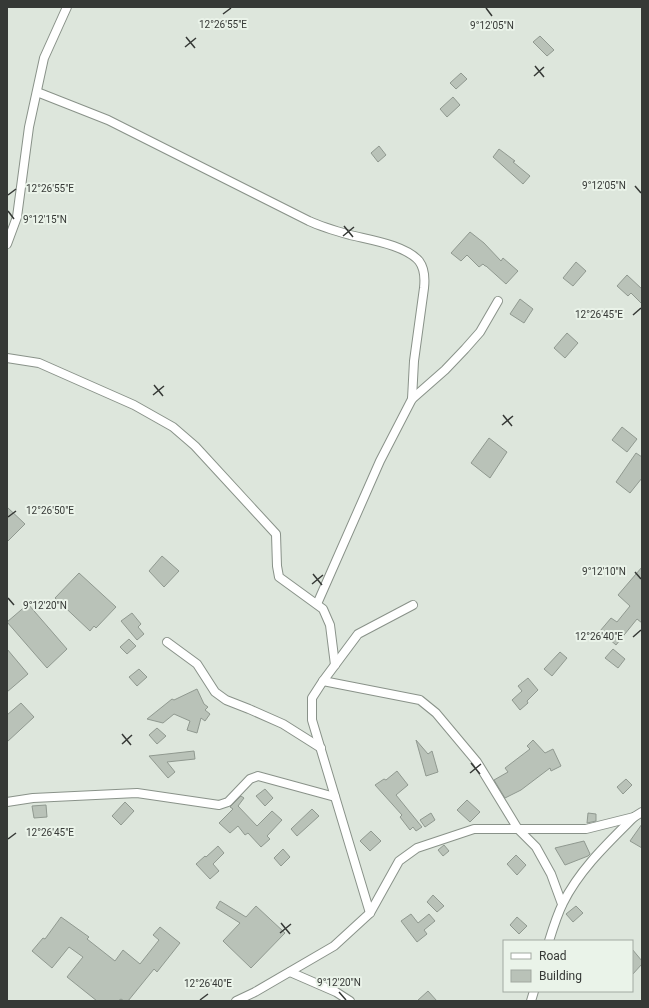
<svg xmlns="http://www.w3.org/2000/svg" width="649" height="1008" font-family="Roboto,sans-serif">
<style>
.building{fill:#b9c2b8;stroke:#909990}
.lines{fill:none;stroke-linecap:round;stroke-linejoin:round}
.street-casing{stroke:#899289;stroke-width:10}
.street{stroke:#fff;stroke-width:8}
.ticks{fill:none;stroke:#363936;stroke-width:1.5}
.ticks-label{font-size:10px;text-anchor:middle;fill:#363936;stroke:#eaf3e9;stroke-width:4;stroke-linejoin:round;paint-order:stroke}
</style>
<rect width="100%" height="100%" fill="#dde6dc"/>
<g class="building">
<path d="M540 36 554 50 547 56 533 42Z"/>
<path d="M461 73 467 79 456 89 450 83Z"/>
<path d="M453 97 460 105 447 117 440 109Z"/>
<path d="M379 146 386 155 378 162 371 153Z"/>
<path d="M499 149 515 161 513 162 530 176 523 184 493 157Z"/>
<path d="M470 232 484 243 501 261 503 258 518 271 506 284 486 266H485L483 264 479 267 467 255 461 261 451 253Z"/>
<path d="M576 262 586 271 573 286 563 278Z"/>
<path d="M627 275 642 289V304L631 293 628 296 617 286Z"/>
<path d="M520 299 533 309 524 323 510 314Z"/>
<path d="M567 333 578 343 565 358 554 348Z"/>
<path d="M622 427 637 439 627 452 612 440Z"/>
<path d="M489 438 507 452 490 478 471 463Z"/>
<path d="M636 453 642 457V478L630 493 616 482Z"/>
<path d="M7 507 25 524 7 542Z"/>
<path d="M162 556 179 571 164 587 149 571Z"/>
<path d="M642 567V623L637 619 616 645 600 631 611 618 617 622 630 606 618 595Z"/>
<path d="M79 573 116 607 96 628 94 626 90 631 55 598Z"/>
<path d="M28 604 67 649 47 668 7 622Z"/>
<path d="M132 613 141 624 138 627 144 634 137 640 121 621Z"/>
<path d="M129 639 136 646 127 654 120 647Z"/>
<path d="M7 649 28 674 7 692Z"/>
<path d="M613 649 625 659 618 668 605 658Z"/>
<path d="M560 652 567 658 552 676 544 669Z"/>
<path d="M139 669 147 677 137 686 129 677Z"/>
<path d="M528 678 538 690 527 701 528 703 520 710 512 700 522 691 518 686Z"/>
<path d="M197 689 204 704 208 707 205 710 210 714 205 721 201 718 197 733 187 730 190 721 174 714 163 723 147 719 172 699 174 700Z"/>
<path d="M21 703 34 717 7 742V715Z"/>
<path d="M157 728 166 736 157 744 149 735Z"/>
<path d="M416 740 428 754 432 751 438 772 426 776Z"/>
<path d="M533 740 545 753 553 749 561 766 551 771 550 768 521 790 505 798 494 780 508 772 505 768 530 749 527 746Z"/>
<path d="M194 751 195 759 167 762 175 772 168 778 149 756Z"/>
<path d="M397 771 408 785 396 795 422 827 416 831 413 827 410 830 400 817 402 815 375 785 384 779 386 780Z"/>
<path d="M626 779 632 785 623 794 617 787Z"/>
<path d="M265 789 273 798 265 806 256 796Z"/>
<path d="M241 796 244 798 238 806 257 826 272 811 282 820 267 836 270 839 261 847 248 833 245 835 238 826 230 833 219 823 233 809 230 807Z"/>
<path d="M467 800 480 812 470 822 457 810Z"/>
<path d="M125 802 134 811 121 825 112 816Z"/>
<path d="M46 805 47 817 34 818 32 806Z"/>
<path d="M312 809 319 816 297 836 291 829Z"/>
<path d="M431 813 435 820 425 827 420 820Z"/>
<path d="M588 813 596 814V821L587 823Z"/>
<path d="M642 824V848L630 841Z"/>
<path d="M371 831 381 841 370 851 360 841Z"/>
<path d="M584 841 590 854 588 856 565 865 555 848Z"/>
<path d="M444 845 449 851 443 856 438 850Z"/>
<path d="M218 846 224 853 213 864 219 871 210 879 196 864 205 856 206 857Z"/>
<path d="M283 849 290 857 281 866 274 858Z"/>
<path d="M516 855 526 865 517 875 507 864Z"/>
<path d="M433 895 444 906 437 912 427 902Z"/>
<path d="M220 901 246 917 256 906 285 933 251 968 223 941 240 923 216 908Z"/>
<path d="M576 906 583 913 573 922 566 914Z"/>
<path d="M411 914 418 923 429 914 435 921 424 930 427 934 417 942 401 921Z"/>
<path d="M61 917 89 937 87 939 115 961 123 950 140 964 159 940 153 935 160 927 180 943 157 972 154 969 128 1001H124L121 999 118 1001H97L67 977 83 957 69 947 52 968 32 951 43 938 45 939Z"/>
<path d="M517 917 527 926 519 934 510 925Z"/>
<path d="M632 949 642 961V964L632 975Z"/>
<path d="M428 991 437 1001H417Z"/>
</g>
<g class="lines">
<g class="street-casing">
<g id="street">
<path d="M37 92 108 120 309 221C322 227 336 231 350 235 370 240 405 245 419 261 425 269 425 279 424 288L414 361 412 399"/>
<path d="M7 244 17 217 29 127 44 58 67 7"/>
<path d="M7 358 39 363 134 405 173 427 195 446 276 534 277 566 279 577 323 609 330 625 335 665"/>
<path d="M317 604 380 461 412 399 445 370 465 349 480 332 498 301"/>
<path d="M167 642 197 664 215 692 226 700 249 709 283 724 321 748"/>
<path d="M323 681 420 700 436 713 477 762 518 829 536 847 551 874 562 904"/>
<path d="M7 802 33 798 137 793 219 805 228 802 250 779 258 776 335 797"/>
<path d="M370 913 312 720V698L323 681 358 634 413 605"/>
<path d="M549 941C553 928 557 915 563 903 580 869 608 843 634 817"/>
<path d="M290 972 336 992 350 1001"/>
<path d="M236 1001 255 992 334 946 370 913 399 861 417 848 474 829H586L634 817 642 812"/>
<path d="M531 1001 534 991"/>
</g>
</g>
<use href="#street" class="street"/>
</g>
<path class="ticks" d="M486 8 492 16M223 14 231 8M186 37 195 48M185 47 196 38M535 66 544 77M534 76 544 67M635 186 641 193M8 195 16 189M8 211 14 219M344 226 353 237M343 236 354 227M633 315 641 308M154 385 163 396M153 395 164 386M503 415 512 426M502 425 513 416M8 517 16 511M635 572 641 579M313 574 322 585M312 584 323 575M8 598 14 605M633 637 641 630M122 734 131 745M122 744 132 735M471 763 480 774M470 773 481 764M8 839 16 833M281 923 290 934M280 933 291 924M339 992 346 1000M200 1000 208 994"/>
<g class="ticks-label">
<text x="223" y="28">12°26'55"E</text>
<text x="492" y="29">9°12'05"N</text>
<text x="604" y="189">9°12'05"N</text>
<text x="50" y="192">12°26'55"E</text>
<text x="45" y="223">9°12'15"N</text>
<text x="599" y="318">12°26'45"E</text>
<text x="50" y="514">12°26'50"E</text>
<text x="604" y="575">9°12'10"N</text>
<text x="45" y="609">9°12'20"N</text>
<text x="599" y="640">12°26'40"E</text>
<text x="50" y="836">12°26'45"E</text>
<text x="339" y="986">9°12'20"N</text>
<text x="208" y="987">12°26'40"E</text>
</g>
<rect width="649" height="1008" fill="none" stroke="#363936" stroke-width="16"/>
<rect x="503" y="940" width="130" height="52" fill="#eaf3e9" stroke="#a2a9a1"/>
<rect x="511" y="953" width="20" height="6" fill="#ffffff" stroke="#a2a9a1"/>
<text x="539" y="960" font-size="12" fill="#363936">Road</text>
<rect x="511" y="970" width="20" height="12" fill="#b9c2b8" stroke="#a2a9a1"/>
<text x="539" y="980" font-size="12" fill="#363936">Building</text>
</svg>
